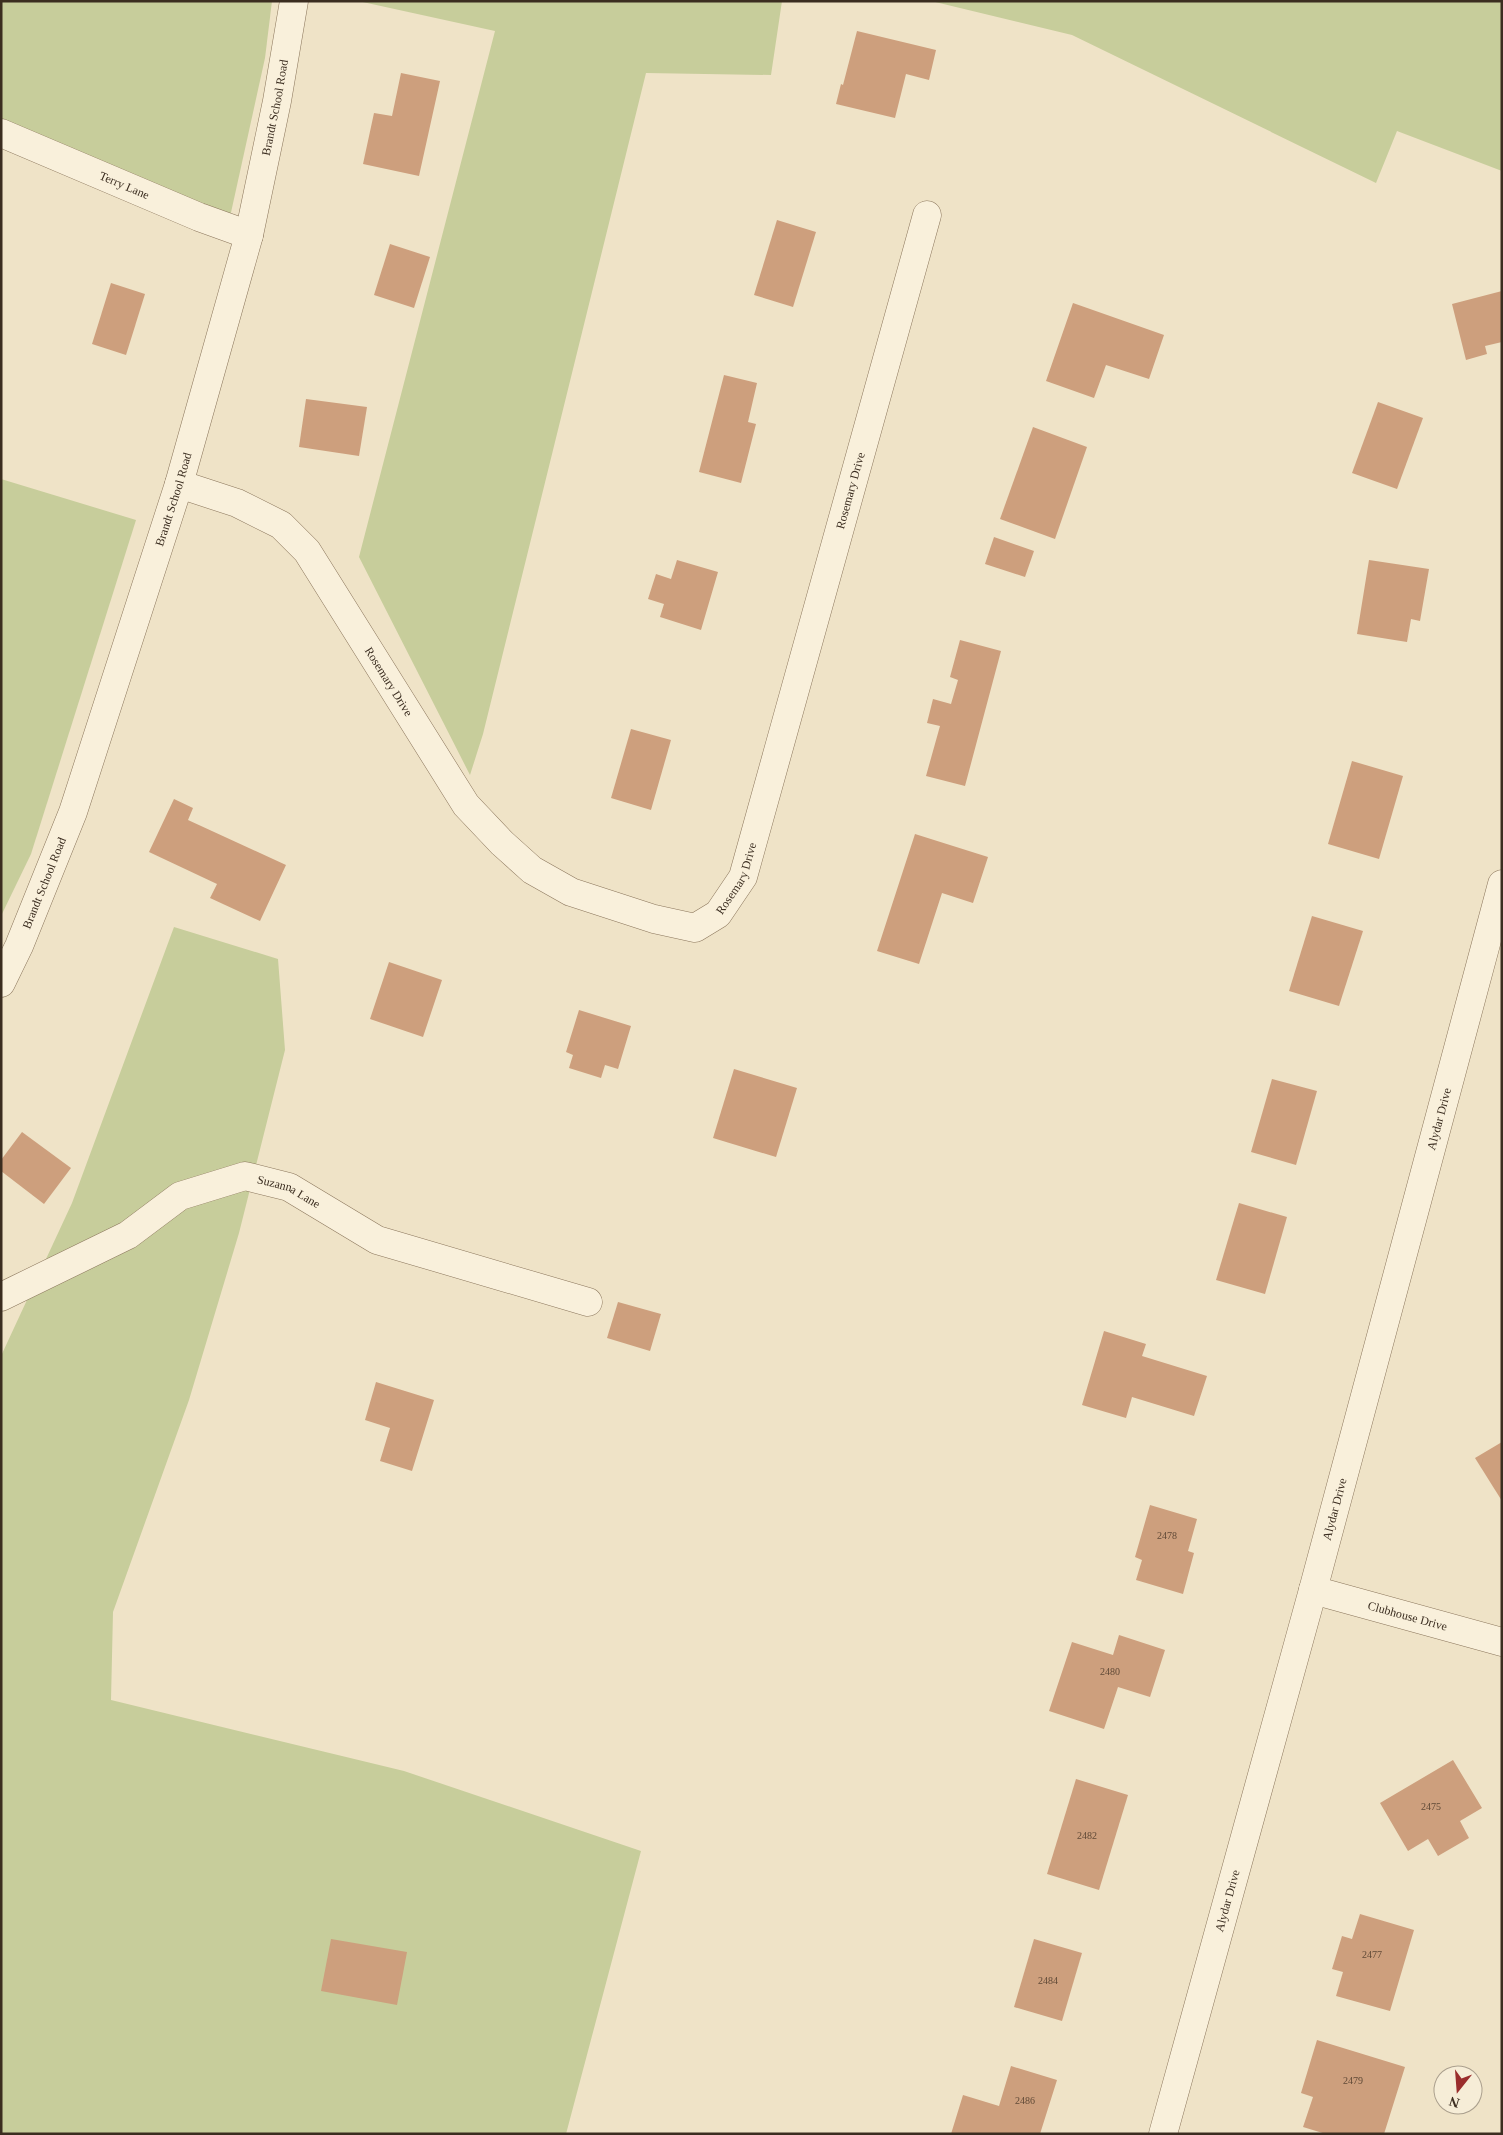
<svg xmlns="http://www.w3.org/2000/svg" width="1503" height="2135" font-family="Georgia,serif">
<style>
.green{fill:#c7cd9b}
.building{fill:#cd9f7d}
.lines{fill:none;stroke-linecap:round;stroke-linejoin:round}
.minor-casing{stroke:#8b765c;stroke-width:29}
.tertiary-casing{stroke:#8b765c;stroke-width:29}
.minor{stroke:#f9f0db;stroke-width:28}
.tertiary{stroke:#f9f0db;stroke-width:28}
.labels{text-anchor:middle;stroke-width:4;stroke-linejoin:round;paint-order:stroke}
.number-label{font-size:10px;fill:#604a37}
.street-label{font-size:12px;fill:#3b2d20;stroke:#f6edd7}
</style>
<rect width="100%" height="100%" fill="#efe3c7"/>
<g class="green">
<path d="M1 1H272L265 58 230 217 1 122Z"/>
<path d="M358 1H782L771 75 646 73 483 734 470 775 359 557 495 31Z"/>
<path d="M931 1H1502V171L1397 131 1376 183 1072 35Z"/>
<path d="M1 479 136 520 31 854 1 916Z"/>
<path d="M174 927 278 959 285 1050 239 1233 189 1400 113 1612 111 1700 404 1771 641 1851 566 2134H1V1356L72 1203Z"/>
</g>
<g class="building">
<path d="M857 31 936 50 929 80 906 74 895 118 836 104 841 84 843 85Z"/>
<path d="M401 73 440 81 419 176 363 164 374 113 392 116Z"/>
<path d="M777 220 816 232 793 307 754 295Z"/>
<path d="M390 244 430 257 414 308 374 295Z"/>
<path d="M111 283 145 294 126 355 92 344Z"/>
<path d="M1502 291V342L1485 346 1487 354 1466 360 1452 304Z"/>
<path d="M1073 303 1164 335 1149 379 1106 365 1094 398 1046 381Z"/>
<path d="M724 375 757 383 748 422 756 424 741 483 699 472Z"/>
<path d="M306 399 367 407 359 456 299 447Z"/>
<path d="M1378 402 1423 418 1397 489 1352 473Z"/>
<path d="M1033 427 1087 447 1055 539 1000 519Z"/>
<path d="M994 537 1034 551 1025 577 985 564Z"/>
<path d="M677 560 718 572 701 630 660 617 664 604 648 599 656 574 671 579Z"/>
<path d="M1369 560 1429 569 1420 621 1411 619 1407 642 1357 634Z"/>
<path d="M960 640 1001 651 965 786 926 776 940 726 927 723 933 699 951 704 958 680 950 677Z"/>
<path d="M631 729 671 740 651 810 611 798Z"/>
<path d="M1352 761 1403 776 1379 859 1328 844Z"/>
<path d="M174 799 193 808 188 820 286 865 260 921 210 898 217 884 149 852Z"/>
<path d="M915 834 988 857 973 903 942 893 919 964 877 951Z"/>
<path d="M1312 916 1363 931 1339 1006 1289 991Z"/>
<path d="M389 962 442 980 423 1037 370 1019Z"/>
<path d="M579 1010 631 1026 618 1069 605 1065 601 1078 569 1068 573 1055 566 1052Z"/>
<path d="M734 1069 797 1088 776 1157 713 1138Z"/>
<path d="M1272 1079 1317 1091 1296 1165 1251 1152Z"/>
<path d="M22 1132 71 1168 44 1204 1 1171V1160Z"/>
<path d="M1239 1203 1287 1217 1265 1294 1216 1280Z"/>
<path d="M618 1302 661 1314 650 1351 607 1338Z"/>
<path d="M1104 1331 1146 1344 1142 1356 1207 1376 1194 1416 1132 1397 1126 1418 1082 1405Z"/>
<path d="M376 1382 434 1400 412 1471 380 1461 390 1428 365 1420Z"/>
<path d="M1502 1442V1501L1475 1458Z"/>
<path d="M1150 1505 1197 1519 1188 1551 1194 1553 1183 1594 1136 1580 1142 1560 1135 1557Z"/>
<path d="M1119 1635 1165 1650 1150 1697 1118 1687 1104 1729 1049 1711 1072 1642 1113 1655Z"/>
<path d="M1453 1760 1482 1808 1460 1821 1469 1838 1438 1856 1428 1839 1408 1851 1380 1803Z"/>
<path d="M1076 1779 1128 1795 1099 1890 1047 1874Z"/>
<path d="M1360 1914 1414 1930 1390 2011 1336 1996 1343 1972 1332 1969 1342 1936 1352 1939Z"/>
<path d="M331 1939 407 1952 397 2005 321 1991Z"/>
<path d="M1034 1939 1082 1953 1062 2021 1014 2007Z"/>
<path d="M1317 2040 1405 2067 1384 2134H1326L1303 2127 1313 2097 1301 2093Z"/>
<path d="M1011 2066 1057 2080 1040 2134H951L963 2095 999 2106Z"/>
</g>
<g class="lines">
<g class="minor-casing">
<g id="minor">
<path id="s1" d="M1 133 199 217 249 235"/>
<path id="s2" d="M179 484 237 503 281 525 307 551 466 805 502 843 532 870 571 892 654 919 695 928 718 914 743 877 927 215"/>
<path id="s3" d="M1 1297 128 1235 180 1196 245 1176 289 1187 377 1240 588 1302"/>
<path id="s4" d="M1313 1590 1502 1642"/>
<path id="s5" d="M1163 2134 1313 1590 1502 884"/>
</g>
</g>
<g class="tertiary-casing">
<g id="tertiary">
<path id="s6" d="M1 983 19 946 73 812 179 484 249 235 277 101 294 1"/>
</g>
</g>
<use href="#minor" class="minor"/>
<use href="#tertiary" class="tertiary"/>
</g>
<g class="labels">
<g class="number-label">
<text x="1167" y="1539">2478</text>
<text x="1110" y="1675">2480</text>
<text x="1431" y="1810">2475</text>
<text x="1087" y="1839">2482</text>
<text x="1372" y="1958">2477</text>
<text x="1048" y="1984">2484</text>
<text x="1353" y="2084">2479</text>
<text x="1025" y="2104">2486</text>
</g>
<g class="street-label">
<text dy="4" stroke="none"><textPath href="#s6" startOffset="919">Brandt School Road</textPath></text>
<text dy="4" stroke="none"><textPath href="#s1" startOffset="134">Terry Lane</textPath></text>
<text dy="4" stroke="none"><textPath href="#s2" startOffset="1186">Rosemary Drive</textPath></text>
<text dy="4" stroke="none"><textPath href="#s6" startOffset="514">Brandt School Road</textPath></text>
<text dy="4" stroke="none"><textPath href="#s2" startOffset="301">Rosemary Drive</textPath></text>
<text dy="4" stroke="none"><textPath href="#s2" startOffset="781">Rosemary Drive</textPath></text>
<text dy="4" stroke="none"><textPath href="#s6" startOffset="109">Brandt School Road</textPath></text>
<text dy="4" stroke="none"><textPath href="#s5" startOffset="1052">Alydar Drive</textPath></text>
<text dy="4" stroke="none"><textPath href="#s3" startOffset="321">Suzanna Lane</textPath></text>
<text dy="4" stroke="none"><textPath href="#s5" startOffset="648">Alydar Drive</textPath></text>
<text dy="4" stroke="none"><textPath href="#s4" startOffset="98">Clubhouse Drive</textPath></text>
<text dy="4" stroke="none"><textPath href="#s5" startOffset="242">Alydar Drive</textPath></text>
</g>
</g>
<rect width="1503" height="2135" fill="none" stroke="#3b2d20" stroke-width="5"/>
<g transform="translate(1458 2090) rotate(197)"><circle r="24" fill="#f6edd7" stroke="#aba08e"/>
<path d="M0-4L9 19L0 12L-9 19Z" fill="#9a2d2c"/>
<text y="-8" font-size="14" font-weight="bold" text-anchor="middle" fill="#3b2d20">N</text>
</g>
</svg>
